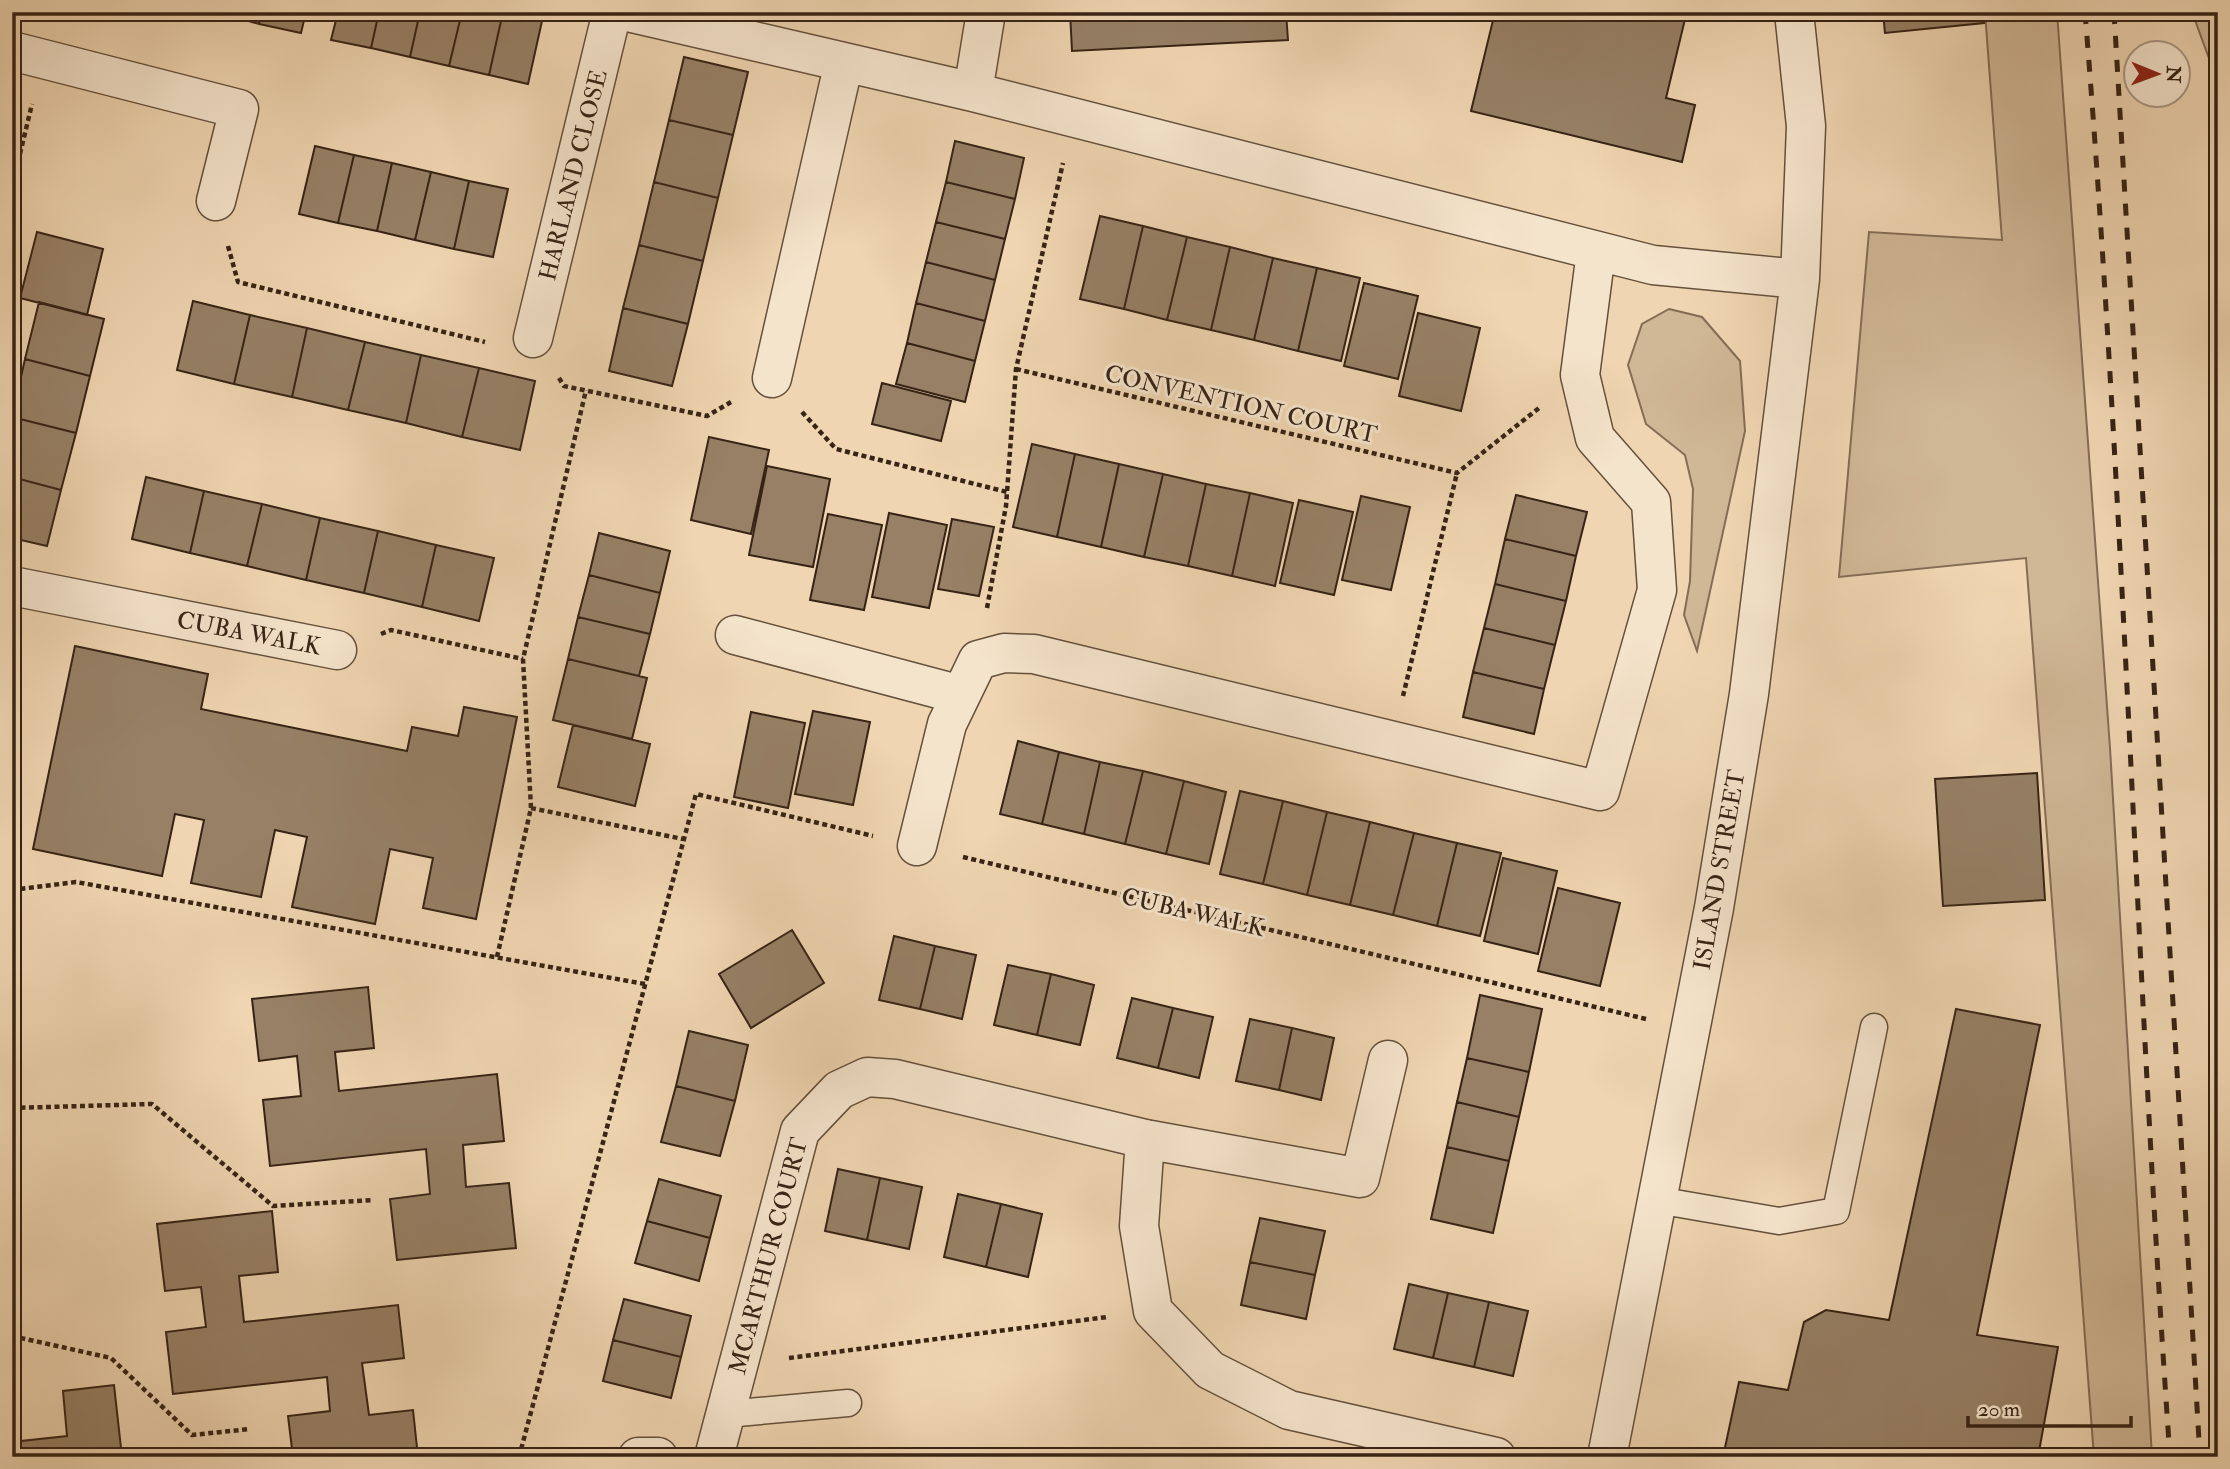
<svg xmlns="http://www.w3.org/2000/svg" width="2230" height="1469" font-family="'IM FELL Double Pica',serif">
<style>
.green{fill:#d0b796;stroke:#846d56;stroke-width:2}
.building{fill:#978066;stroke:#372315;stroke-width:2}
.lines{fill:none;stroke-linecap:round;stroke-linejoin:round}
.lane-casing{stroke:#65503c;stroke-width:29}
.street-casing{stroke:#65503c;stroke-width:41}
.path{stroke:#372315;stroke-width:4.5;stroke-dasharray:5 3.5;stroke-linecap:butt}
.lane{stroke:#f5e4cc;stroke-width:26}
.street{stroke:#f5e4cc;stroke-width:38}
.rail{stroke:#372315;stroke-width:5;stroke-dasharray:12 12;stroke-linecap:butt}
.labels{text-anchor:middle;stroke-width:6;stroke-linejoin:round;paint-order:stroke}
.street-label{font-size:24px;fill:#372315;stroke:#f5e4cc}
</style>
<rect width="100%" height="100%" fill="#efd5b1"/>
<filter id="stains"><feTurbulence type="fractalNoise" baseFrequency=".00286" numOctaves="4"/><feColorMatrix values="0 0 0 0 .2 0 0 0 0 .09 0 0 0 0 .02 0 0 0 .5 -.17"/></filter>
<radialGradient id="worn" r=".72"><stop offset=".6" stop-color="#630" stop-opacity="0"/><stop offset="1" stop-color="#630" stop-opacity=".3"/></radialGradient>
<path class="green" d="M 1985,12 L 2057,12 L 2110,748 L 2152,1457 L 2094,1457 L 2026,558 L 1839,577 L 1869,232 L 2002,240 Z
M 2192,12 L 2218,12 L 2218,83 Z
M 1669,309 L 1702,317 L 1740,361 L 1745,431 L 1697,651 L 1684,615 L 1690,581 L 1693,489 L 1685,455 L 1646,424 L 1628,365 L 1642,324 Z"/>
<path class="building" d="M 218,12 L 261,12 L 259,24 Z
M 261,12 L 306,12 L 301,33 L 259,24 Z
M 338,12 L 379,12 L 371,48 L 331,40 Z
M 379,12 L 420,12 L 410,57 L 371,48 Z
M 420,12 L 462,12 L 449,66 L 410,57 Z
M 462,12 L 503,12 L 489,75 L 449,66 Z
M 503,12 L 544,12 L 528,84 L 489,75 Z
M 1070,12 L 1286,12 L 1288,40 L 1072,51 Z
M 1495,12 L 1674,12 L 1686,15 L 1666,98 L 1695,105 L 1682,162 L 1471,111 Z
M 1883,12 L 1983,12 L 1984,23 L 1885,33 Z
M 684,57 L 748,72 L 733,135 L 669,120 Z
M 669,120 L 733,135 L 718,198 L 654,182 Z
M 955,141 L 1024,158 L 1015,199 L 946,182 Z
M 315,146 L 354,155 L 338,223 L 299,214 Z
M 354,155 L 392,163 L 377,231 L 338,223 Z
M 392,163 L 431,172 L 415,240 L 377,231 Z
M 431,172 L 469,181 L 454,249 L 415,240 Z
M 469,181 L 508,189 L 493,257 L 454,249 Z
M 654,182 L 718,198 L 703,261 L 639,245 Z
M 946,182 L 1015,199 L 1005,239 L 936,222 Z
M 1100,216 L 1143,226 L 1124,309 L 1080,299 Z
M 936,222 L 1005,239 L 995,280 L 926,262 Z
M 1143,226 L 1187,237 L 1167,320 L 1124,309 Z
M 37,232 L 103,249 L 87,315 L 20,298 Z
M 1187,237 L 1230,247 L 1211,330 L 1167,320 Z
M 639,245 L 703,261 L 688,324 L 623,308 Z
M 1230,247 L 1273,258 L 1254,340 L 1211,330 Z
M 1273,258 L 1317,268 L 1298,351 L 1254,340 Z
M 926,262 L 995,280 L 985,321 L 916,303 Z
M 1317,268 L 1360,278 L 1341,361 L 1298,351 Z
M 1364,283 L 1418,296 L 1398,379 L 1344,366 Z
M 193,301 L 250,315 L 234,384 L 177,370 Z
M 39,302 L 104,319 L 90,376 L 25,359 Z
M 916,303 L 985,321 L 975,361 L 907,343 Z
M 623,308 L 688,324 L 672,386 L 609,371 Z
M 1418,313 L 1480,328 L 1461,411 L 1399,396 Z
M 250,315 L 307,328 L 292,397 L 234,384 Z
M 307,328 L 365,342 L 348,410 L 292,397 Z
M 365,342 L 421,355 L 406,423 L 348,410 Z
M 907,343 L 975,361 L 965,402 L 896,384 Z
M 421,355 L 479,368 L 462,437 L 406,423 Z
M 25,359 L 90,376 L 76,433 L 12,417 Z
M 479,368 L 535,381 L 520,450 L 462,437 Z
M 882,383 L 951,401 L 941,441 L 872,424 Z
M 12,417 L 76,433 L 61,490 L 12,477 Z
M 709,437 L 769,450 L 751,534 L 691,520 Z
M 1032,444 L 1075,454 L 1057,537 L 1013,527 Z
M 1075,454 L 1119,464 L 1101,547 L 1057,537 Z
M 1119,464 L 1163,474 L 1144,557 L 1101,547 Z
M 767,466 L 830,479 L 813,567 L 749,555 Z
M 1163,474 L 1206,484 L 1188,566 L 1144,557 Z
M 12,477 L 61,490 L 47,546 L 12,538 Z
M 146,477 L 204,491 L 190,553 L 132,539 Z
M 1206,484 L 1250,493 L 1232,576 L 1188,566 Z
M 204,491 L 262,504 L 247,566 L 190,553 Z
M 1250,493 L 1293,503 L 1275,586 L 1232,576 Z
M 1516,495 L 1587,512 L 1576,556 L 1505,539 Z
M 1361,496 L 1410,507 L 1391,590 L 1342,580 Z
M 1299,500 L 1353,512 L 1334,595 L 1280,583 Z
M 262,504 L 320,518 L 306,580 L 247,566 Z
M 889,513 L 947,525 L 929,608 L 872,597 Z
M 828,514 L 882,525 L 864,610 L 810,600 Z
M 320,518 L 378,531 L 364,593 L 306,580 Z
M 952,519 L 994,527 L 979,596 L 938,589 Z
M 378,531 L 436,545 L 422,607 L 364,593 Z
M 599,533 L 670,551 L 660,593 L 589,575 Z
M 1505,539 L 1576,556 L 1566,601 L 1495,584 Z
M 436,545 L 494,558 L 479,621 L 422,607 Z
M 589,575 L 660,593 L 650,634 L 578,617 Z
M 1495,584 L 1566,601 L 1555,645 L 1484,628 Z
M 578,617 L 650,634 L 639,676 L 568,659 Z
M 1484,628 L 1555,645 L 1544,689 L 1473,672 Z
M 75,646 L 208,674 L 201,709 L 407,751 L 412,727 L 458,736 L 464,707 L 517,717 L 476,919 L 423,908 L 433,858 L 390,849 L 375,924 L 292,907 L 307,837 L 275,830 L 261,897 L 191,883 L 204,820 L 175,814 L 162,876 L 33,849 Z
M 568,659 L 647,678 L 632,739 L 553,720 Z
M 1473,672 L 1544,689 L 1534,734 L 1463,717 Z
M 813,711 L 870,722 L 853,805 L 795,794 Z
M 751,712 L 805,723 L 788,808 L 734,797 Z
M 573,725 L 650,744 L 635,806 L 558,787 Z
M 1018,741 L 1059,752 L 1042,824 L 1000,814 Z
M 1059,752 L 1100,762 L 1084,834 L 1042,824 Z
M 1100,762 L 1143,771 L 1125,844 L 1084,834 Z
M 1143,771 L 1184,781 L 1166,854 L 1125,844 Z
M 2037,773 L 2045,900 L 1943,906 L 1935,779 Z
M 1184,781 L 1226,792 L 1209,864 L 1166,854 Z
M 1240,791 L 1283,801 L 1263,884 L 1220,874 Z
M 1283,801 L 1327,812 L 1307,895 L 1263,884 Z
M 1327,812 L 1370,822 L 1350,905 L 1307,895 Z
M 1370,822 L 1414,833 L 1393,915 L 1350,905 Z
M 1414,833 L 1457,843 L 1437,926 L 1393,915 Z
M 1457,843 L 1501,853 L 1480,936 L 1437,926 Z
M 1503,858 L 1557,871 L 1538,954 L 1484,941 Z
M 1558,888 L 1620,903 L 1600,986 L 1538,971 Z
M 792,930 L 824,983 L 751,1028 L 719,974 Z
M 894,936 L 935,946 L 920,1009 L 879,1000 Z
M 935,946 L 976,955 L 962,1019 L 920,1009 Z
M 1008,965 L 1051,974 L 1037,1035 L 994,1025 Z
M 1051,974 L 1094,985 L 1080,1045 L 1037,1035 Z
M 368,987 L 374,1048 L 335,1052 L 339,1091 L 497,1074 L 504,1141 L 463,1145 L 466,1187 L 509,1183 L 516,1248 L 397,1260 L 390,1199 L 430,1194 L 426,1149 L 270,1166 L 263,1100 L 301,1096 L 297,1056 L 259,1061 L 252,999 Z
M 1480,995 L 1542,1009 L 1529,1072 L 1467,1058 Z
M 1132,998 L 1173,1008 L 1158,1068 L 1117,1058 Z
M 1173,1008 L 1213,1017 L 1199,1078 L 1158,1068 Z
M 1956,1009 L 2040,1025 L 1977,1335 L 2058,1347 L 2038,1457 L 1723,1457 L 1739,1382 L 1788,1390 L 1804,1322 L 1826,1310 L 1889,1320 Z
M 1250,1019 L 1292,1028 L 1279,1090 L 1236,1081 Z
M 1292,1028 L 1334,1038 L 1321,1100 L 1279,1090 Z
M 689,1031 L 748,1045 L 735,1101 L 676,1086 Z
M 1467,1058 L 1529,1072 L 1519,1117 L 1457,1102 Z
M 676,1086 L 735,1101 L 720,1156 L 661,1142 Z
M 1457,1102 L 1519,1117 L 1509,1161 L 1447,1147 Z
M 1447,1147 L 1509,1161 L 1493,1233 L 1431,1219 Z
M 838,1169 L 880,1178 L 867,1240 L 825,1231 Z
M 880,1178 L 922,1187 L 909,1249 L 867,1240 Z
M 659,1179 L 721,1196 L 710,1238 L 647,1221 Z
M 958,1194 L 1001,1204 L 986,1267 L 944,1257 Z
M 1001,1204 L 1042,1214 L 1028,1277 L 986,1267 Z
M 272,1211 L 278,1272 L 239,1276 L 244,1322 L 398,1305 L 404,1358 L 362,1363 L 369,1415 L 413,1410 L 418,1457 L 293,1457 L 288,1416 L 330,1411 L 327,1377 L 173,1394 L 166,1332 L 206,1327 L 201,1287 L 165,1291 L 157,1224 Z
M 1260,1218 L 1325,1231 L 1315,1275 L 1250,1262 Z
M 647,1221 L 710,1238 L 699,1281 L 635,1263 Z
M 1250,1262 L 1315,1275 L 1306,1319 L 1241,1305 Z
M 1409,1284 L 1448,1293 L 1433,1358 L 1394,1349 Z
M 1448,1293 L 1489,1302 L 1474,1367 L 1433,1358 Z
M 624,1299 L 691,1316 L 681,1357 L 613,1340 Z
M 1489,1302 L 1528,1311 L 1513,1376 L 1474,1367 Z
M 613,1340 L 681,1357 L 671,1398 L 603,1381 Z
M 114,1385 L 122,1457 L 12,1457 L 12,1442 L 67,1436 L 63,1391 Z"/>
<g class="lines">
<defs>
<path id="lane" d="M 1657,1200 L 1779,1221 L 1836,1211 L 1874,1027
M 726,1414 L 848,1403"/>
<path id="street" d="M 628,12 L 973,92 L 1653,265 L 1800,279
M 12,51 L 239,109 L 216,201
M 973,92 L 986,12
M 533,338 L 612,12
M 772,378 L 844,62
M 12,586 L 337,650
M 735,635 L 961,695
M 917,846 L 947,724 L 978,660 L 1004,653 L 1034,654 L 1600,791 L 1657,590 L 1651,502 L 1595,438 L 1580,375 L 1596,252
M 1145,1139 L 1139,1226 L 1153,1311 L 1210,1370 L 1289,1410 L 1496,1457
M 638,1457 L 658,1457
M 714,1457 L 800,1131 L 839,1090 L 867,1077 L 895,1079 L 1145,1139 L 1360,1178 L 1388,1060
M 1607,1457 L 1714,908 L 1749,694 L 1800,279 L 1806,126 L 1794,12"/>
</defs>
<use href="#lane" class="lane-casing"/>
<use href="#street" class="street-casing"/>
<path class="path" d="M 12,187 L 32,104
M 228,246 L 238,282 L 485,342
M 1016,369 L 1457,473 L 1539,408
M 559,378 L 564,386 L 707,416 L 731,402
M 802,412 L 836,449 L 1007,492
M 987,608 L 1006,506 L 1016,369 L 1063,163
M 381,634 L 391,630 L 523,659
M 1403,696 L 1457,473
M 531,808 L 683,839
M 963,857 L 1646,1019
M 12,890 L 76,882 L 645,984
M 497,957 L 531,808 L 523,659 L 586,390
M 12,1108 L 152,1104 L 273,1206 L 373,1200
M 12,1336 L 111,1358 L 192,1435 L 250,1429
M 789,1358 L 1107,1317
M 519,1457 L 696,794 L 873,836"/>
<use href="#lane" class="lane"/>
<use href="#street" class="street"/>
<path class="rail" d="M 2085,12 C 2124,493 2136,976 2170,1457
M 2114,12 L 2200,1457"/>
</g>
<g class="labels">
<g class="street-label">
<text transform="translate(573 175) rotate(-76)" y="8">HARLAND CLOSE</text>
<text transform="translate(1241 404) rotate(13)" y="8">CONVENTION COURT</text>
<text transform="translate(249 633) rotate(11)" y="8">CUBA WALK</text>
<text transform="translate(1719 870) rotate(-80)" y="8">ISLAND STREET</text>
<text transform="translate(1193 912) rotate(13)" y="8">CUBA WALK</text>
<text transform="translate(768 1256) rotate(-75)" y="8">MCARTHUR COURT</text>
</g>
</g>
<rect width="2230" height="1469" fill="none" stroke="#efd5b1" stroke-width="42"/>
<rect x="14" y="14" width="2202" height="1441" fill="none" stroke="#372315" stroke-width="3.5"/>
<rect x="21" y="21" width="2188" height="1427" fill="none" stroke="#372315" stroke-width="2"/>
<g transform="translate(2157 74) rotate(91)"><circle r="33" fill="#f5e4cc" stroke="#a99783" stroke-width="2"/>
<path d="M0-5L12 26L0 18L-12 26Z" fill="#8f2418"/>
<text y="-10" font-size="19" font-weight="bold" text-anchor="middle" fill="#372315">N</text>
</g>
<path d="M1968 1416v10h163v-10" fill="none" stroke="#372315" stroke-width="3.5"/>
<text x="1978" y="1416" font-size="21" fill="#372315" stroke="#f5e4cc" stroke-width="5" paint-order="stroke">20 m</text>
<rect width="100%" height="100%" filter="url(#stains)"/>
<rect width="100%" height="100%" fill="url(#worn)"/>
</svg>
